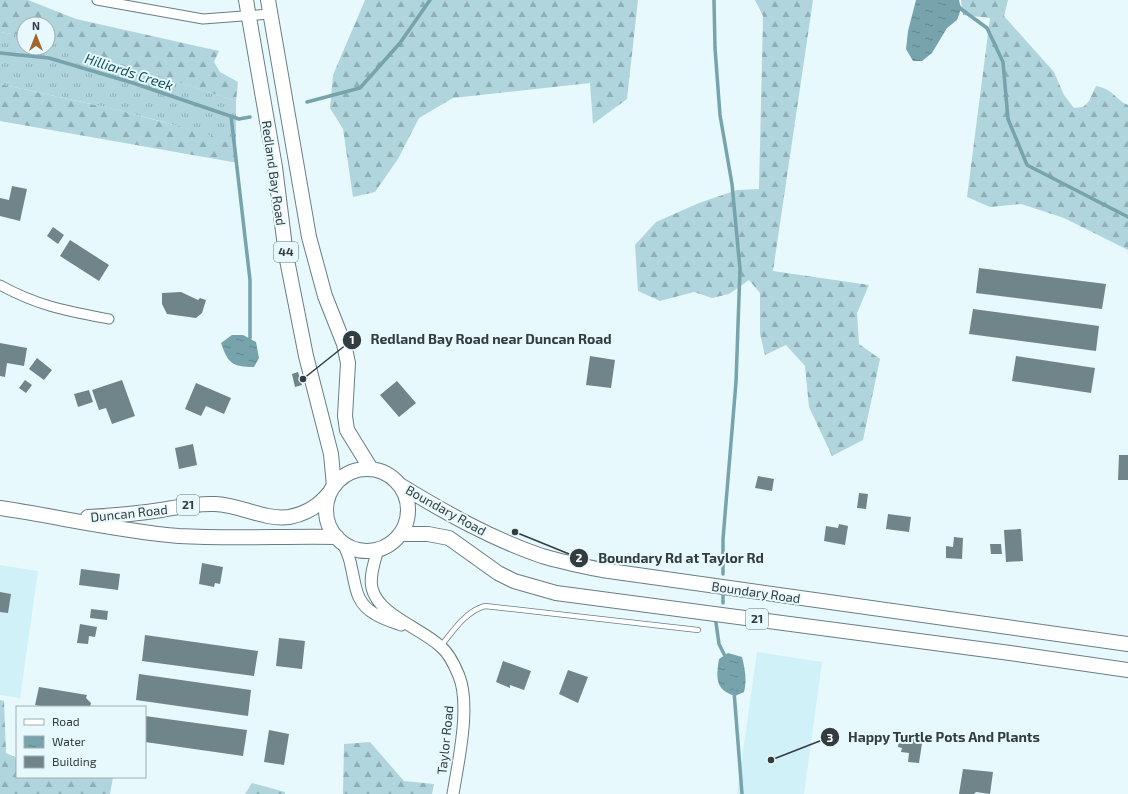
<svg xmlns="http://www.w3.org/2000/svg" width="1128" height="794" font-family="'Exo 2',sans-serif">
<style>
.built{fill:#d0f1f7}
.grass{fill:url(#grass-tufts)}
.forest{fill:url(#forest-firs)}
.water{fill:url(#water-ripples)}
.lines{fill:none;stroke-linecap:round;stroke-linejoin:round}
.stream{stroke:#76a3ac;stroke-width:3.5}
.building{fill:#6f8589}
.service-casing{stroke:#697e82;stroke-width:6}
.minor-casing{stroke:#697e82;stroke-width:11}
.tertiary-casing{stroke:#697e82;stroke-width:13}
.primary-casing{stroke:#697e82;stroke-width:16}
.trunk-casing{stroke:#697e82;stroke-width:16}
.service{stroke:#fff;stroke-width:4.5}
.minor{stroke:#fff;stroke-width:9}
.tertiary{stroke:#fff;stroke-width:11}
.primary{stroke:#fff;stroke-width:14}
.trunk{stroke:#fff;stroke-width:14}
.labels{text-anchor:middle;stroke-width:4;stroke-linejoin:round;paint-order:stroke}
.shield{fill:#e7f9fd;stroke:#697577;stroke-width:1}
.shield-label{font-size:12px;font-weight:bold;fill:#333c3e}
.street-label{font-size:13px;fill:#333c3e;stroke:#e7f9fd}
.water-label{font-size:14px;font-style:italic;fill:#10535d;stroke:#e7f9fd}
.leader{fill:none;stroke:#333c3e;stroke-width:1.5}
.callout-dot{fill:#333c3e;stroke:#e7f9fd;stroke-width:1.5}
.mark-label{font-size:12px;text-anchor:middle;font-weight:bold;fill:#fff}
.callout-label{font-size:14px;text-anchor:middle;font-weight:bold;fill:#333c3e;stroke:#e7f9fd;stroke-width:4;stroke-linejoin:round;paint-order:stroke}
</style>
<defs>
<pattern id="grass-tufts" width="24" height="20" patternUnits="userSpaceOnUse"><rect width="24" height="20" fill="#b0d5dd"/><path d="M3 7l-1-3M5 7V3M7 7l1-3M15 17l-1-3M17 17v-4M19 17l1-3" fill="none" stroke="#90aeb5"/></pattern>
<pattern id="forest-firs" width="22" height="20" patternUnits="userSpaceOnUse"><rect width="22" height="20" fill="#b0d5dd"/><path d="M5 1l3.5 6h-7zM16 11l3.5 6h-7z" fill="#90aeb5"/></pattern>
<pattern id="water-ripples" width="26" height="14" patternUnits="userSpaceOnUse"><rect width="26" height="14" fill="#76a3ac"/><path d="M2 4q2-2 4 0t4 0M15 11q2-2 4 0t4 0" fill="none" stroke="#61868d"/></pattern>
</defs>
<rect width="100%" height="100%" fill="#e7f9fd"/>
<path class="built" d="M 0,565 L 38,571 L 20,698 L 0,695 Z
M 757,652 L 822,662 L 804,794 L 737,794 Z"/>
<path class="grass" d="M 0,32 L 24,36 L 24,48 L 48,48 L 48,39 L 50,39 L 236,101 L 236,146 C 160,116 79,102 0,84 Z"/>
<path class="forest" d="M 0,0 L 28,0 L 76,19 L 219,51 L 214,62 L 220,72 L 238,82 L 236,101 L 48,39 L 48,24 L 24,24 L 24,36 L 0,32 Z
M 365,0 L 638,0 L 627,99 L 593,124 L 590,83 L 453,98 L 419,118 L 398,159 L 375,192 L 353,197 L 343,129 L 330,108 L 333,75 Z
M 755,0 L 813,0 L 773,271 L 869,285 L 857,313 L 859,344 L 880,359 L 863,440 L 832,456 L 809,407 L 805,366 L 786,345 L 765,355 L 760,334 L 760,293 L 749,280 L 729,294 L 712,298 L 694,292 L 660,301 L 638,291 L 635,245 L 656,222 L 699,203 L 737,190 L 759,189 L 763,16 Z
M 961,0 L 1008,0 L 1004,16 L 1054,72 L 1064,95 L 1074,108 L 1083,107 L 1089,101 L 1096,86 C 1115,90 1114,99 1128,105 L 1128,250 L 1064,218 L 1021,204 L 990,207 L 967,197 L 990,18 L 963,15 Z
M 0,84 L 118,110 L 207,134 L 236,146 L 238,163 L 0,121 Z
M 0,700 L 4,701 L 6,753 L 17,758 L 17,777 L 113,777 L 110,794 L 0,794 Z
M 370,742 L 404,781 L 434,784 L 432,794 L 343,794 L 344,744 Z
M 252,783 L 285,792 L 285,794 L 245,794 Z"/>
<path class="water" d="M 916,0 L 959,0 L 961,9 L 957,20 L 947,28 L 932,53 L 922,61 L 913,61 L 906,49 L 908,31 Z
M 232,335 L 243,335 L 256,342 L 259,358 L 254,367 C 232,367 228,363 221,343 Z
M 728,653 L 742,657 C 745,669 747,680 744,692 L 735,696 C 715,690 716,678 719,659 Z"/>
<g class="lines">
<path class="stream" d="M 714,0 L 715,48 L 720,115 L 732,184 L 740,269 L 736,382 L 723,539 L 723,574
M 953,0 L 961,9 L 987,28 L 1003,62 L 1008,119 L 1027,165 L 1128,217
M 0,53 L 49,58 L 133,83 L 239,119 L 250,117
M 307,102 L 360,88 L 400,43 L 430,0
M 231,116 L 250,280 L 250,338
M 723,594 L 723,603
M 716,623 L 719,644 L 726,658
M 734,691 L 742,794"/>
</g>
<path class="building" d="M 12,186 L 27,189 L 20,221 L 0,216 L 0,198 L 9,200 Z
M 53,227 L 64,235 L 58,244 L 47,236 Z
M 70,240 L 109,265 L 99,281 L 60,256 Z
M 979,268 L 1106,284 L 1102,309 L 976,293 Z
M 181,292 L 198,300 L 200,298 L 206,300 L 202,313 L 196,318 L 167,314 L 162,304 L 162,293 Z
M 973,309 L 1099,326 L 1096,351 L 969,334 Z
M 0,343 L 27,348 L 24,366 L 7,363 L 5,377 L 0,376 Z
M 590,356 L 615,360 L 611,388 L 586,385 Z
M 1016,356 L 1095,368 L 1091,393 L 1012,381 Z
M 37,358 L 52,370 L 44,380 L 29,369 Z
M 298,372 L 302,385 L 295,387 L 292,374 Z
M 25,380 L 32,385 L 26,393 L 19,388 Z
M 122,380 L 135,416 L 112,424 L 106,408 L 99,410 L 92,390 Z
M 397,381 L 416,403 L 399,417 L 380,395 Z
M 196,383 L 231,398 L 224,414 L 206,406 L 201,416 L 185,409 Z
M 89,390 L 93,402 L 78,407 L 74,394 Z
M 193,444 L 197,465 L 179,469 L 175,448 Z
M 1119,455 L 1128,455 L 1128,480 L 1118,480 Z
M 758,476 L 774,479 L 772,491 L 755,488 Z
M 859,493 L 868,494 L 866,509 L 857,508 Z
M 888,514 L 911,517 L 909,532 L 886,529 Z
M 839,524 L 848,526 L 845,545 L 824,541 L 826,526 L 838,528 Z
M 1021,529 L 1023,561 L 1006,562 L 1004,530 Z
M 954,537 L 963,538 L 962,559 L 946,558 L 946,546 L 953,547 Z
M 990,544 L 1001,544 L 1002,554 L 991,554 Z
M 202,563 L 223,567 L 220,584 L 215,583 L 214,587 L 199,584 Z
M 81,569 L 120,574 L 118,590 L 79,585 Z
M 0,592 L 11,594 L 8,613 L 0,612 Z
M 91,609 L 108,611 L 107,620 L 90,618 Z
M 80,624 L 97,627 L 95,637 L 89,636 L 88,644 L 77,643 Z
M 145,635 L 258,651 L 254,676 L 142,661 Z
M 279,638 L 305,641 L 302,669 L 276,666 Z
M 503,661 L 531,671 L 524,690 L 510,685 L 510,688 L 496,682 Z
M 568,670 L 588,677 L 578,703 L 559,694 Z
M 139,674 L 251,690 L 248,716 L 136,700 Z
M 39,687 L 87,695 L 86,698 L 91,703 L 90,707 L 45,707 L 35,705 Z
M 145,716 L 247,730 L 243,756 L 145,742 Z
M 269,730 L 289,734 L 284,765 L 264,762 Z
M 915,736 L 923,737 L 919,763 L 908,762 L 909,753 L 901,752 L 902,748 L 898,747 L 899,739 L 912,740 Z
M 963,769 L 993,772 L 990,794 L 976,792 L 974,794 L 959,794 Z"/>
<g class="lines">
<defs>
<path id="service" d="M 441,646 C 453,631 466,611 485,606 L 698,630"/>
<path id="minor" d="M 97,0 L 203,19 L 270,14
M 0,285 C 38,306 67,311 109,319"/>
<path id="tertiary" d="M 343,543 C 346,550 350,558 351,566 C 356,586 355,603 375,614 C 383,619 393,622 401,625
M 378,549 C 375,561 369,576 372,588 C 378,615 421,628 440,646 C 449,653 455,666 459,676 C 471,706 458,763 453,794"/>
<path id="primary" d="M 246,0 L 275,167 L 286,255 L 306,356 L 331,454 L 334,486
M 268,0 L 309,237 L 325,296 L 344,344 L 348,363 L 345,416 L 347,430 L 371,469"/>
<path id="trunk" d="M326 510a41 41 0 1 1 82 0a41 41 0 1 1-82 0Z
M 400,485 C 446,513 492,539 542,556 C 562,562 582,566 602,570 L 1128,644
M 0,508 C 60,517 119,531 179,536 C 232,539 284,536 337,537
M 88,517 C 112,516 136,514 161,510 C 179,507 197,503 215,504 C 241,505 263,520 289,517 C 306,514 320,505 330,492
M 400,534 L 428,534 L 449,538 L 498,573 L 514,581 L 556,593 L 1010,653 L 1128,670"/>
</defs>
<use href="#service" class="service-casing"/>
<use href="#minor" class="minor-casing"/>
<use href="#tertiary" class="tertiary-casing"/>
<use href="#primary" class="primary-casing"/>
<use href="#trunk" class="trunk-casing"/>
<use href="#service" class="service"/>
<use href="#minor" class="minor"/>
<use href="#tertiary" class="tertiary"/>
<use href="#primary" class="primary"/>
<use href="#trunk" class="trunk"/>
</g>
<g class="labels">
<g class="shield">
<rect x="274" y="242" width="24" height="20" rx="3"/>
<rect x="177" y="495" width="22" height="20" rx="3"/>
<rect x="746" y="609" width="22" height="20" rx="3"/>
</g>
<g class="shield-label">
<text x="286" y="256">44</text>
<text x="188" y="509">21</text>
<text x="757" y="623">21</text>
</g>
<g class="street-label">
<text transform="translate(274 173) rotate(82)" y="5">Redland Bay Road</text>
<text transform="translate(446 510) rotate(29)" y="5">Boundary Road</text>
<text transform="translate(129 513) rotate(-6)" y="5">Duncan Road</text>
<text transform="translate(756 592) rotate(8)" y="5">Boundary Road</text>
<text transform="translate(445 740) rotate(-84)" y="5">Taylor Road</text>
</g>
<g class="water-label">
<text transform="translate(129 72) rotate(18)" y="5">Hilliards Creek</text>
</g>
</g>
<path class="leader" d="M303 379L352 340M515 532L579 558M771 760L830 737"/>
<g class="callout-dot">
<circle cx="303" cy="379" r="4"/>
<circle cx="515" cy="532" r="4"/>
<circle cx="771" cy="760" r="4"/>
<circle cx="352" cy="340" r="10"/>
<circle cx="579" cy="558" r="10"/>
<circle cx="830" cy="737" r="10"/>
</g>
<g class="mark-label">
<text x="352" y="344">1</text>
<text x="579" y="562">2</text>
<text x="830" y="742">3</text>
</g>
<g class="callout-label">
<text x="491" y="344">Redland Bay Road near Duncan Road</text>
<text x="681" y="563">Boundary Rd at Taylor Rd</text>
<text x="944" y="742">Happy Turtle Pots And Plants</text>
</g>
<rect x="16" y="706" width="130" height="72" fill="#e7f9fd" stroke="#9fadb1"/>
<rect x="24" y="719" width="20" height="6" fill="#ffffff" stroke="#9fadb1"/>
<text x="52" y="726" font-size="12" fill="#333c3e">Road</text>
<rect x="24" y="736" width="20" height="12" fill="url(#water-ripples)" stroke="#9fadb1"/>
<text x="52" y="746" font-size="12" fill="#333c3e">Water</text>
<rect x="24" y="756" width="20" height="12" fill="#6f8589" stroke="#9fadb1"/>
<text x="52" y="766" font-size="12" fill="#333c3e">Building</text>
<g transform="translate(36 36)"><circle r="19" fill="#e7f9fd" stroke="#9fadb1"/>
<path d="M0-3L7 15L0 10L-7 15Z" fill="#a3652b"/>
<text y="-6" font-size="11" font-weight="bold" text-anchor="middle" fill="#333c3e">N</text>
</g>
</svg>
